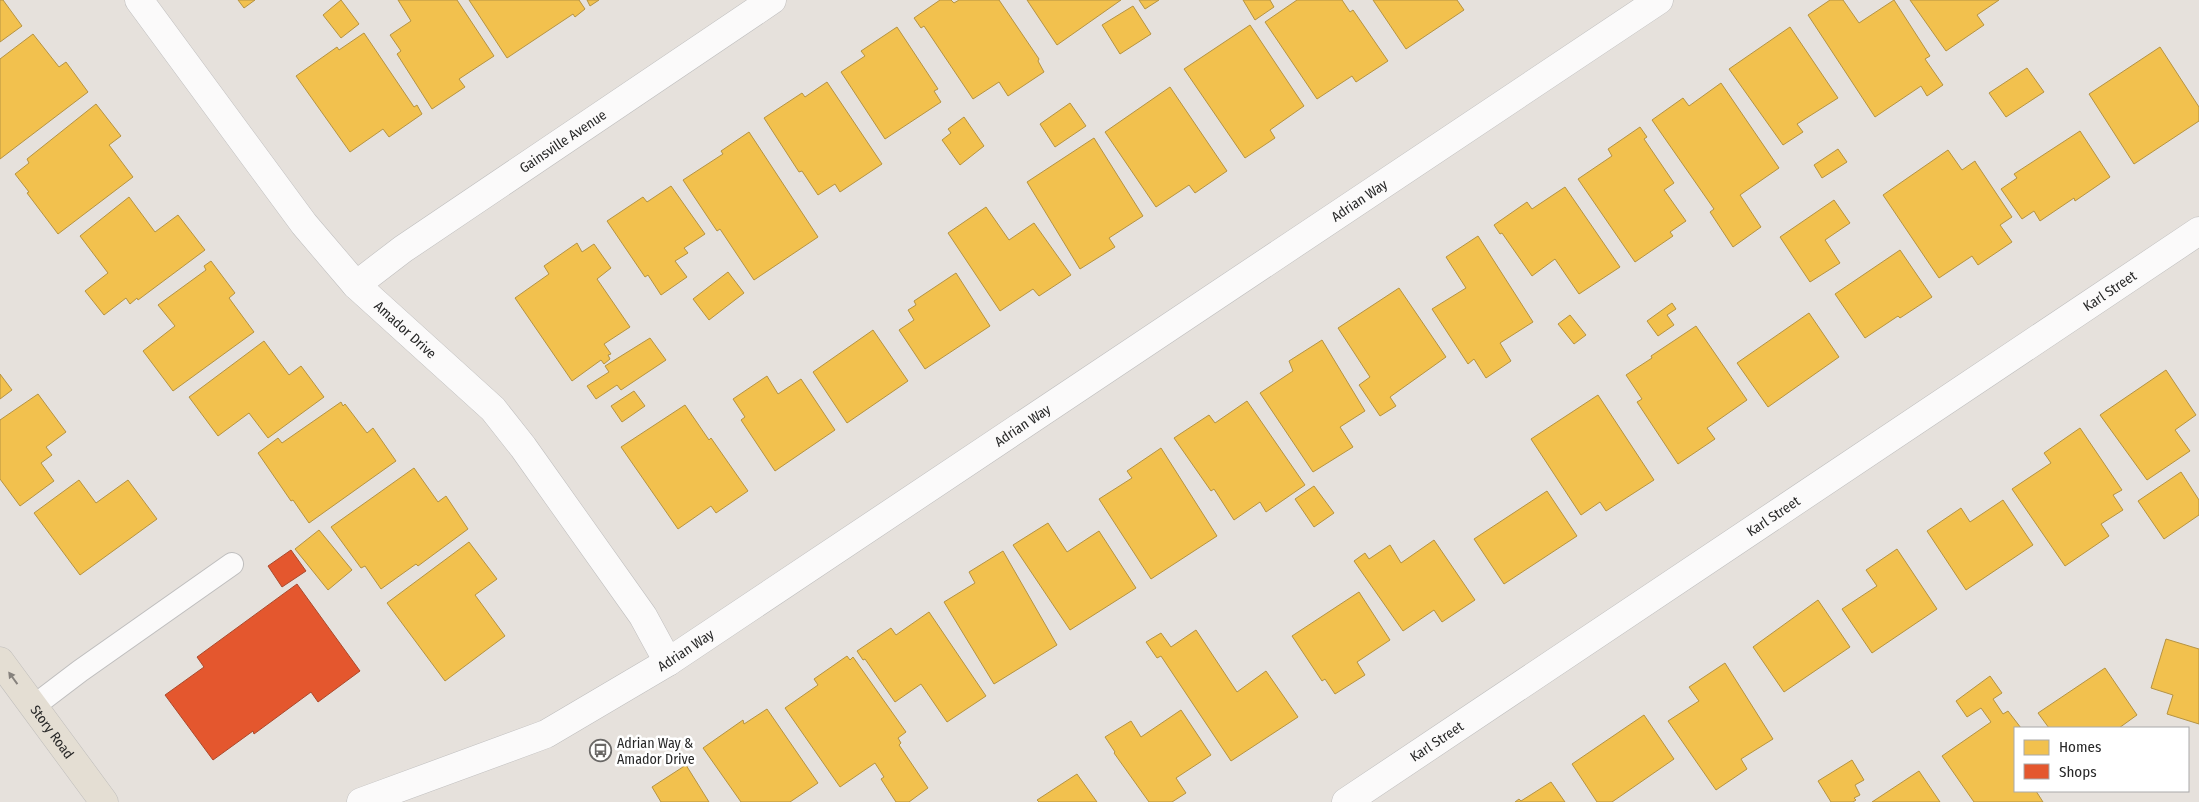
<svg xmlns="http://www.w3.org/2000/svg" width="2199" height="802" font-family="'Fira Sans Condensed',sans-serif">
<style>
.homes{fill:#f2c14e;stroke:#b59342}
.shops{fill:#e4572e;stroke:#ab492c}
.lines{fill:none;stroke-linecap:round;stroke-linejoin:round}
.service-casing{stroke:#bfbebe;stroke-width:24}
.minor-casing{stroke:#bfbebe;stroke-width:29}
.tertiary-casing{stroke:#bfbebe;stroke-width:29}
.primary-casing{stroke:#bfbdbb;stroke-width:29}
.service{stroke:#fbfafa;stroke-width:22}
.minor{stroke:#fbfafa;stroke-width:28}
.tertiary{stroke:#fbfafa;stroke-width:28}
.primary{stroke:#e4ded3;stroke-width:28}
.oneway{fill:#86827d}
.labels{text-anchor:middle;stroke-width:5;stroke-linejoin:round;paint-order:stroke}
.street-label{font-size:14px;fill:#272727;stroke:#fff}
.poi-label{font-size:14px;fill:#272727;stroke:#fff;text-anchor:start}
</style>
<rect width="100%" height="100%" fill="#e6e1dc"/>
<path class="homes" d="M 0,0 L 3,0 L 22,26 L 0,42 Z
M 238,0 L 255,0 L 244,8 Z
M 341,0 L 359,24 L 341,38 L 323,15 Z
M 398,0 L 457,0 L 494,56 L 459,79 L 465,87 L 432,109 L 397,54 L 401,51 L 390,35 L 411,21 Z
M 469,0 L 579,0 L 585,9 L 575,17 L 573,14 L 507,58 Z
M 587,0 L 599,0 L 590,6 Z
M 940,0 L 951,0 L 954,3 L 959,0 L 999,0 L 1039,59 L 1038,61 L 1044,72 L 1008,96 L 999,82 L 973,99 L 924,26 L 921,28 L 914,18 Z
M 1027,0 L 1121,0 L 1057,45 Z
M 1139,0 L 1159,0 L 1145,9 Z
M 1243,0 L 1270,0 L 1274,7 L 1255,20 Z
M 1297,0 L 1342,0 L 1350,12 L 1353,10 L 1388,61 L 1356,82 L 1352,76 L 1317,99 L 1265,22 Z
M 1373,0 L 1457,0 L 1464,10 L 1406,49 Z
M 1830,0 L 1843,0 L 1859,23 L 1894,0 L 1930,56 L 1925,59 L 1943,85 L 1927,96 L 1921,86 L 1875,117 L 1808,15 Z
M 1910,0 L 1999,0 L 1977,15 L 1984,25 L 1946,51 Z
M 1133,6 L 1151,34 L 1120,54 L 1102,25 Z
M 1250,25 L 1304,106 L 1270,130 L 1275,138 L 1245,158 L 1184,69 Z
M 897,27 L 938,89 L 934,91 L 941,102 L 885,139 L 841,72 L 865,56 L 861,51 Z
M 1790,27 L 1838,98 L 1797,124 L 1803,132 L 1783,145 L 1729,69 Z
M 364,33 L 414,107 L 417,105 L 422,114 L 389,137 L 383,129 L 350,152 L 296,76 L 337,47 L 339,50 Z
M 33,34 L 59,67 L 66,62 L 88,92 L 0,159 L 0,59 Z
M 2160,47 L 2199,107 L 2199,121 L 2134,164 L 2089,94 Z
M 2027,68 L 2044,92 L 2006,117 L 1989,93 Z
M 827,82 L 882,164 L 840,192 L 835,184 L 818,195 L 802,171 L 799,172 L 764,118 L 802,93 L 805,97 Z
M 1721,83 L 1779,168 L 1740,195 L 1761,227 L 1733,247 L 1710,212 L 1714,209 L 1652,120 L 1683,98 L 1689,106 Z
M 1170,87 L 1227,171 L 1195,193 L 1189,185 L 1156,207 L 1105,132 Z
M 1070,103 L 1086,126 L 1055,147 L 1040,124 Z
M 96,104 L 121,136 L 109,145 L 133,177 L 58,234 L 27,193 L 29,192 L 15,174 L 29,163 L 27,159 Z
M 964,117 L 984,146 L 960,165 L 942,140 L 951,133 L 948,129 Z
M 1640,127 L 1647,137 L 1644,139 L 1674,183 L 1664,190 L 1686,221 L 1670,232 L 1673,236 L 1635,262 L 1578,179 L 1612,156 L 1608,149 Z
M 2080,131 L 2110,177 L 2075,201 L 2074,198 L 2040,221 L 2034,211 L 2022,219 L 2001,189 L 2017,178 L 2014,174 Z
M 749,132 L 818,237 L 754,280 L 720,229 L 717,231 L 683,180 L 723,154 L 721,151 Z
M 1094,138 L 1143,216 L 1109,238 L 1115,247 L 1080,269 L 1027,182 Z
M 1838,149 L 1847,162 L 1822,178 L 1814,165 Z
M 1948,150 L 1962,170 L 1975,161 L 1976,163 L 2012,217 L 2000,225 L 2012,242 L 1978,265 L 1972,256 L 1939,278 L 1883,195 Z
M 671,186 L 705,234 L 684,248 L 688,253 L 675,261 L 687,277 L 661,295 L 648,275 L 645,277 L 607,221 L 643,197 L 647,202 Z
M 1565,187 L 1620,267 L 1579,294 L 1555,259 L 1532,276 L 1502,233 L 1500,234 L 1494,225 L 1527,202 L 1532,209 Z
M 129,197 L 155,232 L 178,215 L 205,250 L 138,300 L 137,298 L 130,304 L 126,298 L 104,315 L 85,291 L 108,273 L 80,236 Z
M 1834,200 L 1850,223 L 1825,240 L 1840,263 L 1810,282 L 1780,237 Z
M 986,207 L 1009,240 L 1034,223 L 1071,275 L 1039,296 L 1033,289 L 1000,311 L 948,233 Z
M 1478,236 L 1533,322 L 1500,343 L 1511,361 L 1486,378 L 1474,359 L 1468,364 L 1432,309 L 1466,288 L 1446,257 Z
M 577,243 L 582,252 L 594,244 L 611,268 L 597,279 L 630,327 L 604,344 L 611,354 L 608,355 L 610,359 L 604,364 L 601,360 L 572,381 L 515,298 L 549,274 L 544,266 Z
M 1900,250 L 1932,297 L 1900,318 L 1898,316 L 1865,338 L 1835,294 Z
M 211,261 L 235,293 L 229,298 L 254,332 L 173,391 L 143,351 L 175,326 L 158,305 L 206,270 L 204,266 Z
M 728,272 L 744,293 L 709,320 L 693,299 Z
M 956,273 L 990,326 L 925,369 L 899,330 L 914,320 L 908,310 L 916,305 L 914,301 Z
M 1399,288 L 1446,357 L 1390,397 L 1396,406 L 1380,416 L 1359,385 L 1370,377 L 1338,328 Z
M 1672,303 L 1676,309 L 1667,315 L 1674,325 L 1658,336 L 1647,321 Z
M 1809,313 L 1839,357 L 1768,407 L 1737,363 Z
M 1570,315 L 1586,335 L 1574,344 L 1558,324 Z
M 1696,326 L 1747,400 L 1707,428 L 1715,439 L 1678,464 L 1637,402 L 1642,399 L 1626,375 L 1652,358 L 1651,356 Z
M 873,330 L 908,381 L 847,423 L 813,372 Z
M 650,338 L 666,360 L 621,390 L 617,385 L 596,399 L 587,386 L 609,372 L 605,366 Z
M 1322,340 L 1365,411 L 1340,427 L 1353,447 L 1313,472 L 1260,393 L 1293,371 L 1289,361 Z
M 264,341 L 289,375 L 301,366 L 324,397 L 268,438 L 249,413 L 218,436 L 189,397 Z
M 2166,370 L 2196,415 L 2175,430 L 2190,451 L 2147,480 L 2100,415 Z
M 0,374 L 12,390 L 0,399 Z
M 767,376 L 778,394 L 801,379 L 835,430 L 775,471 L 741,420 L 745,417 L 733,399 Z
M 634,391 L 645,406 L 622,422 L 611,406 Z
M 38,394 L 66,432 L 46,447 L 52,455 L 41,463 L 54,481 L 20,506 L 0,479 L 0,420 Z
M 1598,395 L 1654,480 L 1606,511 L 1600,502 L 1581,515 L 1531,439 Z
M 1247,401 L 1305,485 L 1266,512 L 1260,502 L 1234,520 L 1214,489 L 1211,491 L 1174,438 L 1209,415 L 1215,423 Z
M 341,402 L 343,406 L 345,404 L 367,433 L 373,428 L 396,461 L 309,523 L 293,500 L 291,501 L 258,453 L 278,438 L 282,443 Z
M 685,405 L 709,440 L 711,438 L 748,491 L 716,513 L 711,506 L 678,529 L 621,447 Z
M 2080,428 L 2122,490 L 2113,495 L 2123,510 L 2101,524 L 2109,536 L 2065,566 L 2012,489 L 2051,463 L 2044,453 Z
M 1161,448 L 1217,536 L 1151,579 L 1099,499 L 1132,478 L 1127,471 Z
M 414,468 L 438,502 L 446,496 L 468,529 L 418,566 L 416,564 L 381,589 L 365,566 L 361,568 L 331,527 Z
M 2181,472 L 2199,500 L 2199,515 L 2164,539 L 2138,501 Z
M 79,480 L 96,503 L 128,480 L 157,519 L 80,575 L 34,513 Z
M 1314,486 L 1334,513 L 1314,527 L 1295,499 Z
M 1547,491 L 1577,536 L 1504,584 L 1474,539 Z
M 2003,500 L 2033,545 L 1966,590 L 1927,531 L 1961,508 L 1970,522 Z
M 1048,523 L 1067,552 L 1099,531 L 1136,588 L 1070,630 L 1013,545 Z
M 319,530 L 352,570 L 328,590 L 295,549 Z
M 1434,540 L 1475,600 L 1442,622 L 1434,610 L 1403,631 L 1354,561 L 1365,553 L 1369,559 L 1390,545 L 1401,563 Z
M 469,542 L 497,579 L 475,595 L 505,636 L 445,681 L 387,603 Z
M 1897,549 L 1937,609 L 1872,653 L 1842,609 L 1877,586 L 1866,570 Z
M 1003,551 L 1057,645 L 994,684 L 944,602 L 975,583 L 969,572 Z
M 1359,592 L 1390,640 L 1357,662 L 1365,675 L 1335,694 L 1325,679 L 1322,681 L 1292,636 Z
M 1818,600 L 1850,647 L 1784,692 L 1753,647 Z
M 929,612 L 986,696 L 947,722 L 921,684 L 895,702 L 865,659 L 863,660 L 857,651 L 891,628 L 896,635 Z
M 1196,630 L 1237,692 L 1266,671 L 1298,717 L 1231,761 L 1161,656 L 1157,658 L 1146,642 L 1161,633 L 1171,647 Z
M 2166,639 L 2199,649 L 2199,724 L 2167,714 L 2173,695 L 2151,688 Z
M 847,656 L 850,660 L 853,657 L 906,732 L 898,738 L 901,743 L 899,745 L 928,788 L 909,802 L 896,802 L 881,779 L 884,777 L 875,763 L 840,787 L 785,708 L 818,685 L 814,679 Z
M 1725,663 L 1773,739 L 1741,759 L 1747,769 L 1716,790 L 1668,721 L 1699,701 L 1689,687 Z
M 2105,668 L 2137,715 L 2119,728 L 2049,728 L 2038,713 Z
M 1990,676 L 2002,693 L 1993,699 L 2003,714 L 2008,711 L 2021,728 L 2015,728 L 2015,791 L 2036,791 L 2043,802 L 1974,802 L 1942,756 L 1991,722 L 1981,708 L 1967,717 L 1956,701 Z
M 767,709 L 818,783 L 790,802 L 741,802 L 703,748 L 743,720 L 744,724 Z
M 1181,710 L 1211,755 L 1176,778 L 1186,793 L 1172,802 L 1149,802 L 1114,753 L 1115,752 L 1105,737 L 1131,721 L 1141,737 Z
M 1644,715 L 1674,759 L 1612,802 L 1597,802 L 1572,764 Z
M 1852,760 L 1864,780 L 1855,785 L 1860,795 L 1854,798 L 1856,800 L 1853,802 L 1831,802 L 1818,781 Z
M 686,765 L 709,802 L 661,802 L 652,787 Z
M 1919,771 L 1940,802 L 1872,802 Z
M 1077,774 L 1097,802 L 1039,802 L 1037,800 Z
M 1551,782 L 1565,802 L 1515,802 L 1519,799 L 1521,801 Z"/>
<path class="shops" d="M 291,550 L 306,571 L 282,587 L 268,566 Z
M 297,584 L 360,671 L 318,702 L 311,692 L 254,734 L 253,731 L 213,760 L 165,695 L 204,667 L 197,657 Z"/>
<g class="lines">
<defs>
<path id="service" d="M 34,706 L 80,671 L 232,564"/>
<g id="minor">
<path id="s1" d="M 139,0 L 304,224 L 356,285 L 493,409 L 523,447 L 643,616 L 668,662"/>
<path id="s2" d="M 356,285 L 403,249 L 772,0"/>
</g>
<g id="tertiary">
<path id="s3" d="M 361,802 L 546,734 L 668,662 L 1659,0"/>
<path id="s4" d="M 1346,802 L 2199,231"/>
</g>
<g id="primary">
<path id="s5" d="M 0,661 L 104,802"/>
</g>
</defs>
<use href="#service" class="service-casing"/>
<use href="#minor" class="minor-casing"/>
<use href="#tertiary" class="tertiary-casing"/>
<use href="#primary" class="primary-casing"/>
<use href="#service" class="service"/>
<use href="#minor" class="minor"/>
<use href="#tertiary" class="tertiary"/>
<use href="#primary" class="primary"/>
</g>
<defs><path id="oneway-solid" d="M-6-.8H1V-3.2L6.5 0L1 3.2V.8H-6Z" transform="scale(1.25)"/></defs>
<use class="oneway" href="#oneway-solid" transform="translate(13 678) rotate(-126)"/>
<defs>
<symbol id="bus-ring" viewBox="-11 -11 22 22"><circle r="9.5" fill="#fff" stroke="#6a6866" stroke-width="1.5"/><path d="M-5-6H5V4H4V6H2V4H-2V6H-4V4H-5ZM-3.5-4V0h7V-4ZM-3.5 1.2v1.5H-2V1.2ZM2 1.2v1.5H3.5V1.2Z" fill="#6a6866"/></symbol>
</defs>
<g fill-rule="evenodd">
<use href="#bus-ring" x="588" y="738" width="25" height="25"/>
</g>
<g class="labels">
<g class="street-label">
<text dy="5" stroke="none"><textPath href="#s2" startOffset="252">Gainsville Avenue</textPath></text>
<text dy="5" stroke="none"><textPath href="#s3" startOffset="1170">Adrian Way</textPath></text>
<text dy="5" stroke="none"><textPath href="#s4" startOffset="919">Karl Street</textPath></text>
<text dy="5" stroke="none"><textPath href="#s1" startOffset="425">Amador Drive</textPath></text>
<text dy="5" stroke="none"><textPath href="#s3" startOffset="765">Adrian Way</textPath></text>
<text dy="5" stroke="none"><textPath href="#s4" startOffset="514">Karl Street</textPath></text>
<text dy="5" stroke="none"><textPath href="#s3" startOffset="360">Adrian Way</textPath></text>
<text dy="5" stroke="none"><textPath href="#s5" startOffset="88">Story Road</textPath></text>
<text dy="5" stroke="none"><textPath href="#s4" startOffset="109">Karl Street</textPath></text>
</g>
<g class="poi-label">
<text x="617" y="748">Adrian Way &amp;<tspan x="617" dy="16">Amador Drive</tspan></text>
</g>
</g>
<rect x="2014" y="727" width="175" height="65" fill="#ffffff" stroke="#a9a9a9"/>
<rect x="2024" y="740" width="25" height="15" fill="#f2c14e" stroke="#a9a9a9"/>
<text x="2059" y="752" font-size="15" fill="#272727">Homes</text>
<rect x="2024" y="764" width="25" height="15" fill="#e4572e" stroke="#a9a9a9"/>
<text x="2059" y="777" font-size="15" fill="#272727">Shops</text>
</svg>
